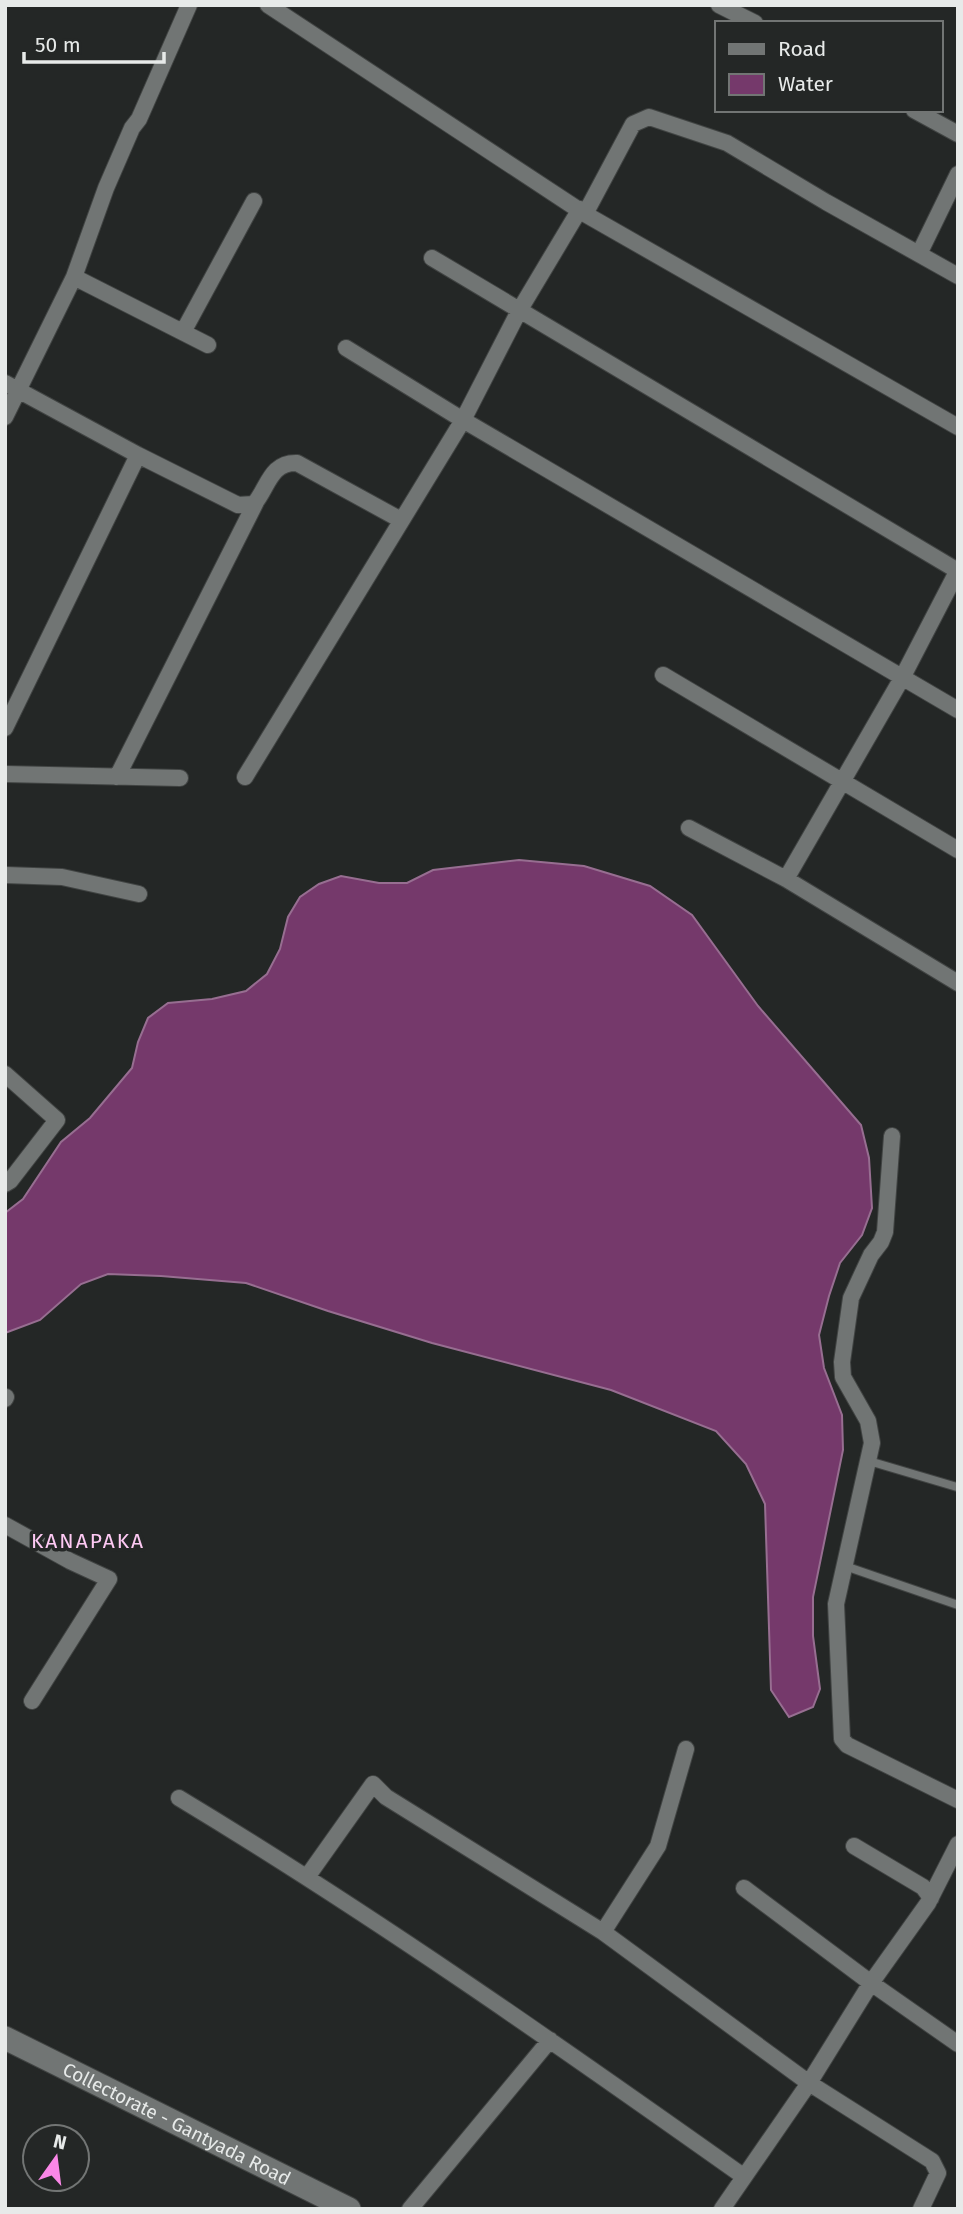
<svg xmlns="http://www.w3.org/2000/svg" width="963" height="2214" font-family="'Fira Sans',sans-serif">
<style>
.water{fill:#75396b;stroke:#976e91;stroke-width:2}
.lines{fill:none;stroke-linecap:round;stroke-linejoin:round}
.lane-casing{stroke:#414443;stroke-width:10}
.street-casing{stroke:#414443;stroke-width:18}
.secondary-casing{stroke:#414443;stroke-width:25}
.lane{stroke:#717574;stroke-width:8}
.street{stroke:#717574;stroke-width:16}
.secondary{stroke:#717574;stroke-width:23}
.labels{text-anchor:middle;stroke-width:7;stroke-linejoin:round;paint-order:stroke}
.street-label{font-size:19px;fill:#e7eae9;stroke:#242726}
.neighbourhood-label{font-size:21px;letter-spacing:2px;fill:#fdc9f3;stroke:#242726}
</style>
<rect width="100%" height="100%" fill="#242726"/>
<path class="water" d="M 519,860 L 584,866 L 650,886 L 692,915 L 758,1006 L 861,1125 L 869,1158 L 872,1208 L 862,1235 L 840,1263 L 829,1296 L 819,1335 L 824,1368 L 842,1415 L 843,1450 L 813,1597 L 813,1636 L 820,1689 L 813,1707 L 789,1717 L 771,1690 L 765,1504 L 746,1464 L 716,1431 L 611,1390 L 432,1343 L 328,1311 L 246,1283 L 161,1276 L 108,1274 L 81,1284 L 40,1320 L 5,1333 L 5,1213 L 23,1199 L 61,1142 L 90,1118 L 132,1068 L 138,1042 L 148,1018 L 168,1003 L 212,999 L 246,991 L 267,974 L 280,949 L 288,917 L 300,897 L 319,884 L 341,876 L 379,883 L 407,883 L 433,870 Z"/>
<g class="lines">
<defs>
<path id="lane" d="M 869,1461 L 957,1487
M 845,1566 L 958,1605"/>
<path id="street" d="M 268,5 L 585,214 L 958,427
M 719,5 L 755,23
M 914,110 L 958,134
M 585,214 L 633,124 L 649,117 L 727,143 L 826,202 L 958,276
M 919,254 L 958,174
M 432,258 L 958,571
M 74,277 L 208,345
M 183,332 L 254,201
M 346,348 L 463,420 L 958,710
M 5,383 L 138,455 L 238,505 L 254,504 C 268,488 270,462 297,463 L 401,520
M 5,417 L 74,277 L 106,188 L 132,128 L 139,119 L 189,5
M 663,675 L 958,850
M 5,728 L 138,455
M 5,774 L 180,778
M 117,777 L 256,502
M 245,777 L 463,420 L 519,311 L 580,209
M 689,828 L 786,879 L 958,983
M 5,875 L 62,877 L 139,894
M 786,879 L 902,678 L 958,570
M 5,1074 L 57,1120 L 10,1181 L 5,1184
M 892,1136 L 885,1232 L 881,1242 L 871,1255 L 851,1298 L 842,1362 L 843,1377 L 868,1421 L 872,1443 L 836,1604 L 842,1739 L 847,1745 L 958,1800
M 5,1399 L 6,1397
M 5,1525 L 70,1561 L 109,1579 L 32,1701
M 179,1798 C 373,1915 558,2045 743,2176
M 854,1846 L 923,1887 L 931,1898
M 307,1877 L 373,1784 L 386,1797 L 603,1932 L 809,2083 L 932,2161 L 938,2173 L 921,2209
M 744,1888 L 871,1983 L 958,2044
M 603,1932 L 658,1846 L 686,1749
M 410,2209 L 550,2040
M 722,2209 L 809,2083 L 871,1983 L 928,1903 L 958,1844"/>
<g id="secondary">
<path id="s1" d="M 5,2038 L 349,2209"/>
</g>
</defs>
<use href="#lane" class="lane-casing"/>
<use href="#street" class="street-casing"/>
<use href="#secondary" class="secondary-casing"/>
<use href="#lane" class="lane"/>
<use href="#street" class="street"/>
<use href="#secondary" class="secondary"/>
</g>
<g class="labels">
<g class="street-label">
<text dy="7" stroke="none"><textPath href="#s1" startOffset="192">Collectorate - Gantyada Road</textPath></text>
</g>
<g class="neighbourhood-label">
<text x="88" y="1548">KANAPAKA</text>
</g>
</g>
<rect width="963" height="2214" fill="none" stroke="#e7eae9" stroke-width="14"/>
<rect x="715" y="21" width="228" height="91" fill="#242726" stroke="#727574" stroke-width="2"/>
<rect x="729" y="44" width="35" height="10" fill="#717574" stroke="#727574" stroke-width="2"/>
<text x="778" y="56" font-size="21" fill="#e7eae9">Road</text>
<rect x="729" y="74" width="35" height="21" fill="#75396b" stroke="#727574" stroke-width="2"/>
<text x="778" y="91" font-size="21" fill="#e7eae9">Water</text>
<g transform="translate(56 2158) rotate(14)"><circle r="33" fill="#242726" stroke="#727574" stroke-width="2"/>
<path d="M0-5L12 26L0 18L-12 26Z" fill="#fa87e7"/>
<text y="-10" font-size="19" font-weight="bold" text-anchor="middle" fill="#e7eae9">N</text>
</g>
<path d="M24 52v10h140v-10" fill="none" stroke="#e7eae9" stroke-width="3.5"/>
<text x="35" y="52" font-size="21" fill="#e7eae9" stroke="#242726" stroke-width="5" paint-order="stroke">50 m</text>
</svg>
